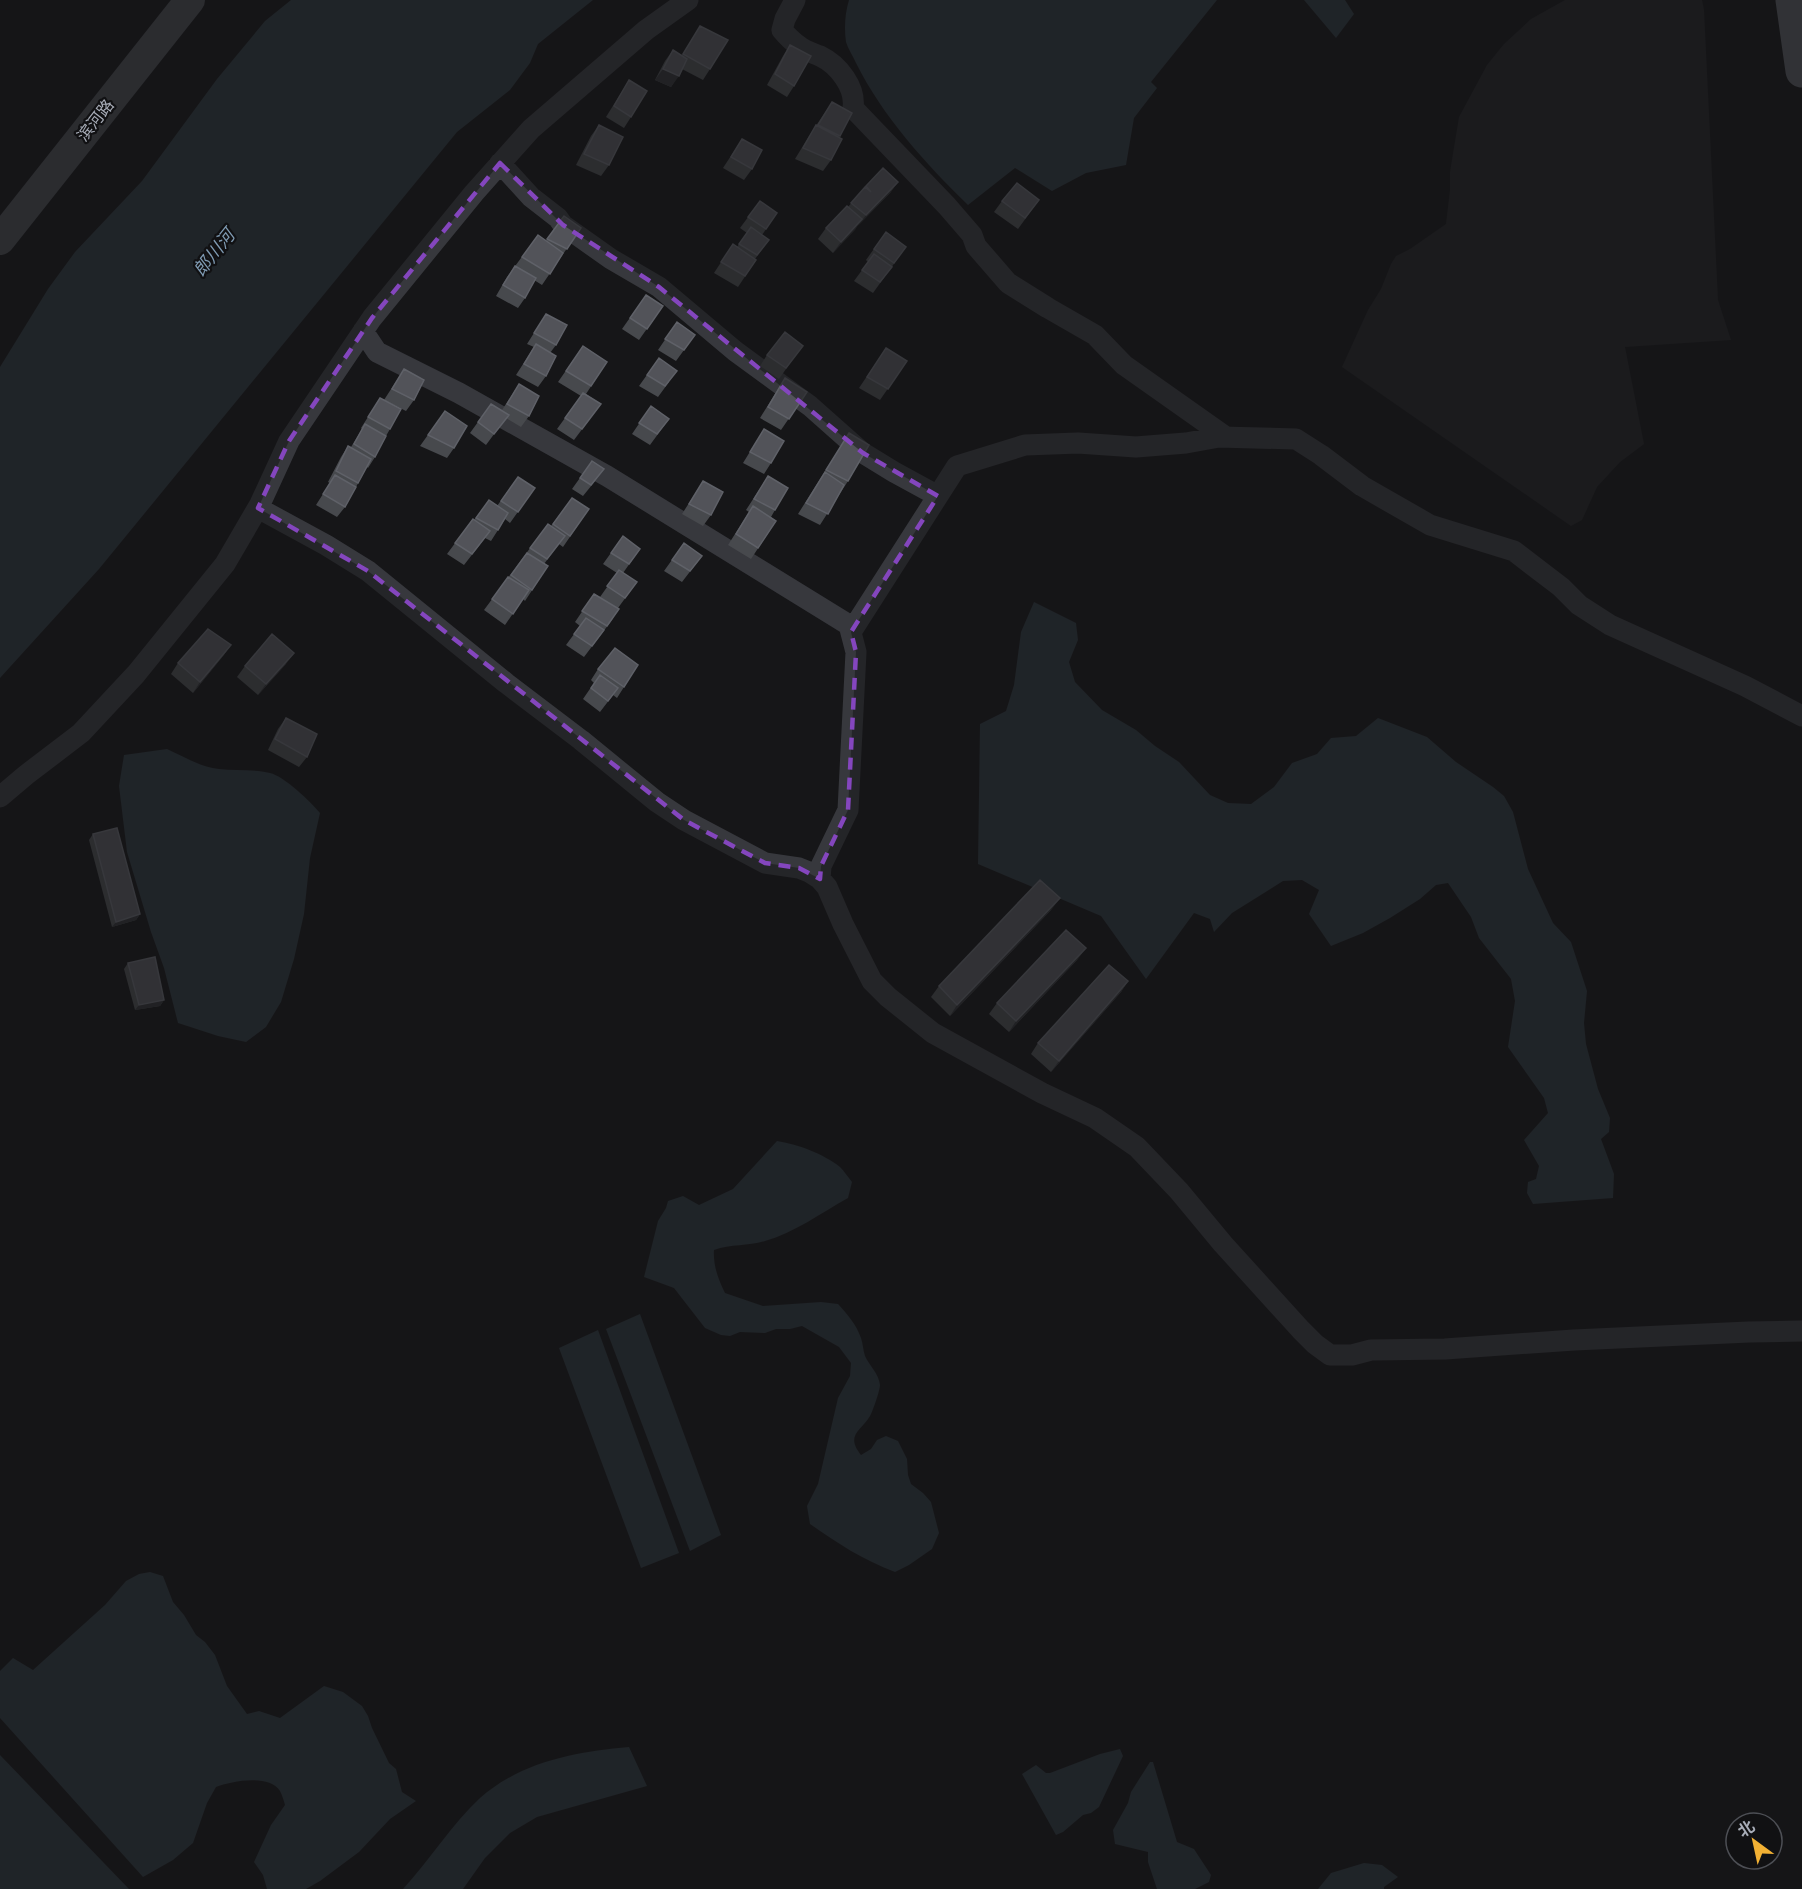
<svg xmlns="http://www.w3.org/2000/svg" width="1802" height="1889" font-family="'Titillium Web','Noto Sans SC',sans-serif">
<style>
.built{fill:#222225}
.water{fill:#2c353c}
.lines{fill:none;stroke-linecap:round;stroke-linejoin:round}
.street{stroke:#37383d;stroke-width:21}
.secondary{stroke:#45474d;stroke-width:30}
.primary{stroke:#53555c;stroke-width:33}
.wall{fill:#47494d}
.shaded-wall{fill:#2f3033}
.building{fill:#525359;stroke:#5f6168;stroke-width:1.5}
.marked{fill:none;stroke:#8446be;stroke-width:4.5;stroke-dasharray:12 8;stroke-linejoin:round}
.labels{text-anchor:middle;stroke-width:4.5;stroke-linejoin:round;paint-order:stroke}
.street-label{font-size:16px;fill:#a8adb8;stroke:#111113}
.water-label{font-size:18px;font-style:italic;fill:#7f9bb3;stroke:#111113}
</style>
<rect width="100%" height="100%" fill="#161618"/>
<path class="built" d="M 1565,0 L 1702,0 L 1704,10 L 1718,300 L 1731,340 L 1625,347 L 1644,444 L 1620,462 L 1597,487 L 1582,520 L 1571,526 L 1342,367 L 1368,310 L 1381,289 L 1391,264 L 1396,256 L 1410,249 L 1446,224 L 1450,190 L 1450,172 L 1459,117 L 1487,65 L 1504,44 L 1531,19 Z"/>
<path class="water" d="M 291,0 L 593,0 L 538,44 L 530,63 L 510,90 L 457,132 L 99,569 L 0,678 L 0,367 L 48,289 L 75,252 L 142,181 L 217,79 L 265,21 Z
M 849,0 L 1217,0 L 1151,82 L 1157,88 L 1134,118 L 1126,165 L 1086,173 L 1052,191 L 1015,168 L 968,205 C 925,163 883,117 856,63 C 853,56 848,49 846,42 C 844,28 845,13 849,0 Z
M 1304,0 L 1345,0 L 1354,14 L 1336,38 Z
M 1034,602 L 1076,623 L 1078,640 L 1069,662 L 1075,682 L 1102,710 L 1136,730 L 1155,746 L 1179,762 L 1210,795 L 1228,803 L 1251,804 L 1274,787 L 1292,763 L 1317,754 L 1331,738 L 1356,736 L 1378,718 L 1427,737 L 1456,762 L 1493,787 L 1504,796 L 1513,812 L 1528,869 L 1553,923 L 1571,942 L 1587,991 L 1584,1023 L 1586,1044 L 1598,1089 L 1610,1118 L 1609,1132 L 1601,1139 L 1614,1174 L 1613,1198 L 1533,1204 L 1527,1193 L 1528,1182 L 1536,1179 L 1539,1166 L 1524,1140 L 1548,1113 L 1544,1098 L 1508,1047 L 1515,1001 L 1511,979 L 1479,938 L 1471,917 L 1448,883 L 1436,885 L 1420,899 L 1390,918 L 1363,933 L 1331,946 L 1309,914 L 1319,890 L 1302,880 L 1283,881 L 1232,913 L 1214,932 L 1210,919 L 1194,913 L 1146,979 L 1101,916 L 978,864 L 980,724 L 1006,711 L 1014,685 L 1021,632 Z
M 167,749 C 183,756 200,767 219,769 C 235,771 253,769 270,773 C 284,776 311,802 320,813 L 310,858 L 304,914 L 294,959 L 281,1002 L 266,1027 L 246,1042 L 218,1036 L 178,1023 L 164,968 L 151,932 L 127,852 L 119,786 L 124,755 Z
M 777,1141 C 797,1144 824,1154 840,1167 C 844,1171 848,1177 852,1182 L 848,1198 C 821,1213 794,1233 765,1241 C 749,1246 731,1244 714,1250 C 713,1265 718,1279 725,1293 L 763,1306 L 821,1302 L 838,1304 C 848,1315 856,1324 861,1338 C 863,1344 863,1350 865,1356 C 869,1365 879,1374 880,1385 C 880,1390 873,1411 870,1416 C 861,1431 845,1435 861,1455 L 871,1449 L 877,1440 L 886,1436 L 898,1441 L 907,1459 L 908,1475 L 911,1484 L 923,1493 L 931,1502 L 939,1533 L 932,1549 L 909,1565 L 895,1572 C 863,1560 837,1543 810,1524 L 807,1506 L 818,1484 L 838,1398 L 850,1376 L 851,1363 L 839,1347 L 802,1326 L 790,1329 L 776,1329 L 765,1333 L 740,1332 L 730,1336 L 721,1335 L 705,1328 L 674,1288 L 644,1277 L 658,1221 L 666,1208 L 668,1201 L 683,1196 L 699,1205 L 733,1189 Z
M 640,1314 L 721,1535 L 690,1551 L 606,1329 Z
M 598,1330 L 679,1553 L 641,1568 L 559,1348 Z
M 150,1572 L 163,1576 L 173,1602 L 184,1615 L 196,1635 L 205,1642 L 215,1655 L 227,1686 L 247,1714 L 259,1711 L 280,1718 L 324,1686 L 343,1692 L 362,1706 L 368,1716 L 372,1728 L 389,1763 L 396,1769 L 402,1792 L 416,1801 L 390,1819 L 359,1852 L 320,1881 L 306,1889 L 267,1889 L 263,1875 L 254,1862 L 271,1825 L 285,1805 C 284,1801 282,1795 280,1791 C 269,1774 232,1781 216,1787 L 207,1803 L 193,1843 L 173,1860 L 143,1877 L 0,1718 L 0,1671 L 13,1658 L 33,1670 L 105,1605 L 126,1581 L 139,1574 Z
M 629,1747 L 647,1786 L 537,1817 L 510,1833 L 485,1858 L 463,1889 L 403,1889 C 430,1860 451,1825 480,1798 C 522,1761 576,1752 629,1747 Z
M 1120,1749 L 1123,1756 L 1099,1807 L 1091,1813 L 1083,1815 L 1063,1832 L 1056,1835 L 1022,1774 L 1036,1765 L 1046,1773 L 1050,1773 L 1100,1754 Z
M 0,1755 L 129,1889 L 0,1889 Z
M 1150,1762 L 1153,1762 L 1177,1842 L 1194,1849 L 1211,1875 L 1209,1882 L 1195,1889 L 1157,1889 L 1148,1862 L 1148,1852 L 1115,1844 L 1113,1830 L 1128,1803 L 1131,1792 Z
M 1364,1863 L 1382,1865 L 1398,1877 L 1384,1887 L 1384,1889 L 1318,1889 L 1331,1873 Z"/>
<g class="lines">
<path class="street" d="M 795,0 L 785,19 L 782,30 C 787,36 793,42 799,46 C 805,51 813,53 820,56 C 839,65 856,88 853,108 L 947,206 L 972,235 L 976,246 L 1008,283 L 1048,308 L 1095,335 L 1124,365 L 1226,437
M 500,163 L 531,197 L 558,218 L 563,225 L 611,259 L 659,287 L 735,351 L 810,406 L 863,453 L 894,472 L 938,496
M 363,331 L 377,352 L 459,393 L 607,476 L 849,625 L 856,652 L 848,810 L 821,866 L 820,879
M 258,508 L 326,545 L 368,571 L 506,683 L 581,740 L 657,802 L 684,820 L 765,863 L 799,868 L 809,872 L 820,879 L 827,887 L 843,924 L 872,981 L 888,997 L 933,1033 L 1042,1093 L 1095,1118 L 1137,1147 L 1179,1191 L 1223,1244 L 1301,1330 L 1315,1344 L 1330,1355 L 1352,1355 L 1371,1350 L 1445,1349 L 1574,1340 L 1749,1332 L 1802,1331
M 851,632 L 957,466 L 1025,445 L 1078,443 L 1136,447 L 1186,443 L 1219,437 L 1296,439 L 1321,455 L 1362,486 L 1430,525 L 1514,551 L 1561,587 L 1579,605 L 1610,625 L 1745,686 L 1802,716
M 0,797 L 26,775 L 81,733 L 136,674 L 225,564 L 260,504 L 289,441 L 372,318 L 474,193 L 531,129 L 646,30 L 688,0"/>
<path class="secondary" d="M 0,240 L 190,0"/>
<path class="primary" d="M 1792,0 L 1802,71"/>
</g>
<path class="wall" d="M 700,26 L 710,69 L 703,80 L 682,69 L 671,87 L 655,80 L 665,61 L 673,50 L 682,55 Z
M 790,45 L 794,86 L 787,97 L 767,85 L 783,56 Z
M 629,80 L 631,117 L 624,128 L 606,117 Z
M 832,102 L 852,113 L 839,137 L 831,160 L 823,171 L 795,159 L 809,136 Z
M 599,125 L 609,165 L 601,176 L 576,165 L 591,136 Z
M 742,139 L 752,169 L 744,180 L 723,168 Z
M 898,182 L 890,193 L 858,225 L 833,253 L 818,239 L 826,228 L 848,207 L 866,186 Z
M 1039,200 L 1018,229 L 994,212 L 1002,201 Z
M 760,201 L 777,213 L 762,235 L 769,240 L 755,259 L 756,260 L 738,287 L 714,273 L 733,244 L 737,247 L 747,233 L 740,228 Z
M 564,216 L 581,228 L 559,260 L 542,285 L 534,280 L 525,298 L 518,308 L 496,296 L 507,277 L 538,235 L 546,241 Z
M 886,232 L 906,247 L 873,293 L 854,281 L 868,262 L 866,260 Z
M 646,295 L 663,306 L 639,340 L 622,329 Z
M 546,314 L 556,345 L 550,353 L 546,376 L 538,387 L 516,375 L 534,347 L 527,344 Z
M 677,322 L 695,335 L 676,361 L 658,350 Z
M 583,346 L 607,362 L 586,394 L 601,404 L 574,440 L 557,429 L 581,396 L 558,382 Z
M 886,348 L 907,361 L 880,400 L 859,388 Z
M 767,355 L 795,356 L 779,379 L 760,366 Z
M 659,358 L 669,382 L 658,397 L 639,386 Z
M 404,369 L 414,400 L 406,411 L 384,400 Z
M 785,378 L 807,392 L 781,430 L 760,418 Z
M 519,384 L 529,416 L 521,427 L 506,418 L 486,445 L 470,433 L 491,404 L 502,410 Z
M 380,398 L 390,429 L 386,436 L 375,457 L 368,468 L 367,467 L 345,507 L 337,517 L 316,505 L 330,483 L 328,482 L 341,457 L 348,446 L 351,447 L 362,429 L 361,428 Z
M 651,406 L 669,419 L 650,445 L 632,434 Z
M 445,411 L 454,448 L 447,458 L 420,446 Z
M 764,429 L 771,463 L 764,474 L 743,463 Z
M 849,433 L 848,481 L 820,525 L 798,514 Z
M 592,461 L 596,480 L 583,496 L 572,489 Z
M 768,476 L 775,510 L 771,517 L 776,521 L 751,559 L 728,545 L 749,512 L 746,510 Z
M 518,477 L 535,488 L 510,523 L 505,519 L 491,541 L 485,538 L 464,565 L 447,554 L 473,519 L 474,520 L 489,500 L 497,506 Z
M 703,481 L 711,515 L 703,526 L 682,514 Z
M 572,498 L 589,509 L 563,547 L 559,544 L 544,564 L 548,566 L 525,601 L 523,599 L 505,625 L 484,610 L 548,524 L 551,526 Z
M 623,536 L 640,549 L 623,573 L 637,582 L 618,608 L 612,620 L 584,657 L 566,645 L 580,626 L 575,622 L 594,594 L 600,597 L 617,573 L 603,564 Z
M 684,543 L 702,556 L 682,582 L 664,571 Z
M 231,645 L 223,656 L 193,693 L 171,674 L 178,663 Z
M 286,664 L 258,695 L 237,677 L 245,666 Z
M 598,669 L 624,687 L 617,698 L 613,695 L 600,712 L 583,699 L 594,683 L 591,680 Z
M 286,718 L 307,757 L 299,767 L 268,750 L 278,729 Z
M 93,834 L 140,914 L 136,920 L 112,927 L 89,840 Z
M 1052,909 L 950,1016 L 931,997 L 939,986 Z
M 1078,959 L 1009,1032 L 989,1014 L 997,1003 Z
M 128,963 L 164,1000 L 160,1006 L 135,1010 L 124,969 Z
M 1128,981 L 1121,992 L 1051,1072 L 1031,1054 L 1038,1043 Z"/>
<path class="shaded-wall" d="M 663,69 L 679,76 L 671,87 L 655,80 Z
M 898,182 L 890,193 L 858,226 L 866,215 Z
M 862,219 L 855,230 L 833,253 L 841,242 Z
M 231,645 L 223,656 L 193,693 L 200,682 Z
M 294,653 L 286,664 L 258,695 L 266,684 Z
M 1060,898 L 1052,909 L 950,1016 L 957,1005 Z
M 140,914 L 136,920 L 112,927 L 116,922 Z
M 1086,948 L 1078,959 L 1009,1032 L 1016,1021 Z
M 1128,981 L 1121,992 L 1051,1072 L 1059,1061 Z
M 164,1000 L 160,1006 L 135,1010 L 139,1005 Z"/>
<path class="building" d="M 700,26 L 728,40 L 710,69 L 683,54 Z
M 790,45 L 811,56 L 794,86 L 775,74 Z
M 673,50 L 687,59 L 679,76 L 663,69 Z
M 629,80 L 647,91 L 631,117 L 614,106 Z
M 832,102 L 852,113 L 840,136 L 818,125 Z
M 599,125 L 623,137 L 609,165 L 584,154 Z
M 816,125 L 842,139 L 831,160 L 803,148 Z
M 742,139 L 762,150 L 752,169 L 731,157 Z
M 883,168 L 898,182 L 866,215 L 851,203 L 865,187 L 871,192 L 866,186 Z
M 1017,183 L 1039,200 L 1025,218 L 1002,201 Z
M 760,201 L 777,213 L 766,229 L 748,217 Z
M 847,206 L 862,219 L 841,242 L 826,228 Z
M 564,216 L 581,228 L 567,249 L 547,239 Z
M 751,227 L 769,240 L 757,255 L 739,244 Z
M 886,232 L 906,247 L 894,263 L 874,249 Z
M 538,235 L 563,253 L 550,274 L 522,257 Z
M 733,244 L 756,260 L 745,276 L 721,262 Z
M 874,254 L 892,267 L 880,282 L 862,270 Z
M 515,266 L 536,278 L 525,298 L 503,285 Z
M 646,295 L 663,306 L 647,329 L 630,318 Z
M 546,314 L 567,325 L 556,345 L 534,333 Z
M 677,322 L 695,335 L 684,350 L 665,339 Z
M 785,332 L 803,346 L 786,368 L 767,355 Z
M 536,344 L 556,356 L 546,376 L 524,364 Z
M 583,346 L 607,362 L 591,386 L 566,371 Z
M 886,348 L 907,361 L 888,389 L 867,377 Z
M 659,358 L 677,371 L 665,386 L 647,375 Z
M 404,369 L 424,380 L 414,400 L 392,389 Z
M 785,378 L 807,392 L 789,419 L 768,407 Z
M 519,384 L 539,396 L 529,416 L 507,404 Z
M 583,393 L 601,404 L 582,429 L 565,418 Z
M 380,398 L 401,409 L 390,429 L 368,417 Z
M 491,404 L 509,415 L 494,434 L 478,422 Z
M 651,406 L 669,419 L 657,434 L 639,423 Z
M 445,411 L 467,426 L 454,448 L 428,435 Z
M 365,424 L 386,436 L 375,457 L 354,444 Z
M 764,429 L 784,441 L 771,463 L 750,452 Z
M 849,433 L 869,445 L 848,481 L 826,470 Z
M 348,446 L 371,459 L 358,483 L 336,471 Z
M 592,461 L 604,469 L 591,485 L 580,478 Z
M 825,472 L 844,485 L 828,514 L 806,503 Z
M 335,475 L 356,487 L 345,507 L 323,494 Z
M 768,476 L 788,488 L 775,510 L 754,499 Z
M 518,477 L 535,488 L 518,512 L 501,501 Z
M 703,481 L 723,492 L 711,515 L 689,504 Z
M 572,498 L 589,509 L 570,536 L 553,524 Z
M 489,500 L 508,513 L 498,530 L 476,518 Z
M 753,506 L 776,521 L 758,548 L 736,534 Z
M 473,519 L 490,531 L 472,554 L 455,543 Z
M 548,524 L 565,536 L 547,559 L 530,548 Z
M 623,536 L 640,549 L 629,564 L 611,553 Z
M 684,543 L 702,556 L 690,571 L 672,560 Z
M 527,553 L 548,566 L 532,590 L 511,575 Z
M 619,570 L 637,582 L 625,598 L 607,586 Z
M 508,577 L 529,590 L 513,614 L 492,599 Z
M 594,594 L 619,609 L 607,626 L 582,611 Z
M 586,618 L 604,630 L 592,646 L 574,634 Z
M 208,629 L 231,645 L 200,682 L 178,663 Z
M 272,634 L 294,653 L 266,684 L 245,666 Z
M 615,648 L 638,665 L 624,687 L 598,669 Z
M 600,675 L 618,688 L 608,701 L 591,688 Z
M 286,718 L 317,734 L 307,757 L 275,739 Z
M 117,828 L 140,914 L 116,922 L 93,834 Z
M 1040,880 L 1060,898 L 957,1005 L 939,986 Z
M 1066,930 L 1086,948 L 1016,1021 L 997,1003 Z
M 155,957 L 164,1000 L 139,1005 L 128,963 Z
M 1109,965 L 1128,981 L 1059,1061 L 1038,1043 Z"/>
<path d="M0 0H1802V1889H0ZM 500,163 L 563,225 L 659,287 L 863,453 L 938,496 L 851,632 L 856,652 L 848,810 L 821,866 L 820,879 L 799,868 L 765,863 L 684,820 L 368,571 L 258,508 L 289,441 L 372,318 Z" fill="#161618" fill-opacity=".55" fill-rule="evenodd"/>
<path class="marked" d="M 500,163 L 563,225 L 659,287 L 863,453 L 938,496 L 851,632 L 856,652 L 848,810 L 821,866 L 820,879 L 799,868 L 765,863 L 684,820 L 368,571 L 258,508 L 289,441 L 372,318 Z"/>
<g class="labels">
<g class="street-label">
<text transform="translate(95 120) rotate(-52)" y="6">滨河路</text>
</g>
<g class="water-label">
<text transform="translate(214 253) rotate(-51)" y="6">郎川河</text>
</g>
</g>
<g transform="translate(1754 1841) rotate(327)"><circle r="28" fill="#111113" stroke="#4d4f55" stroke-width="1.5"/>
<path d="M0-4.5L10 22L0 15L-10 22Z" fill="#f2b134"/>
<text y="-9" font-size="16" font-weight="bold" text-anchor="middle" fill="#a8adb8">北</text>
</g>
</svg>
